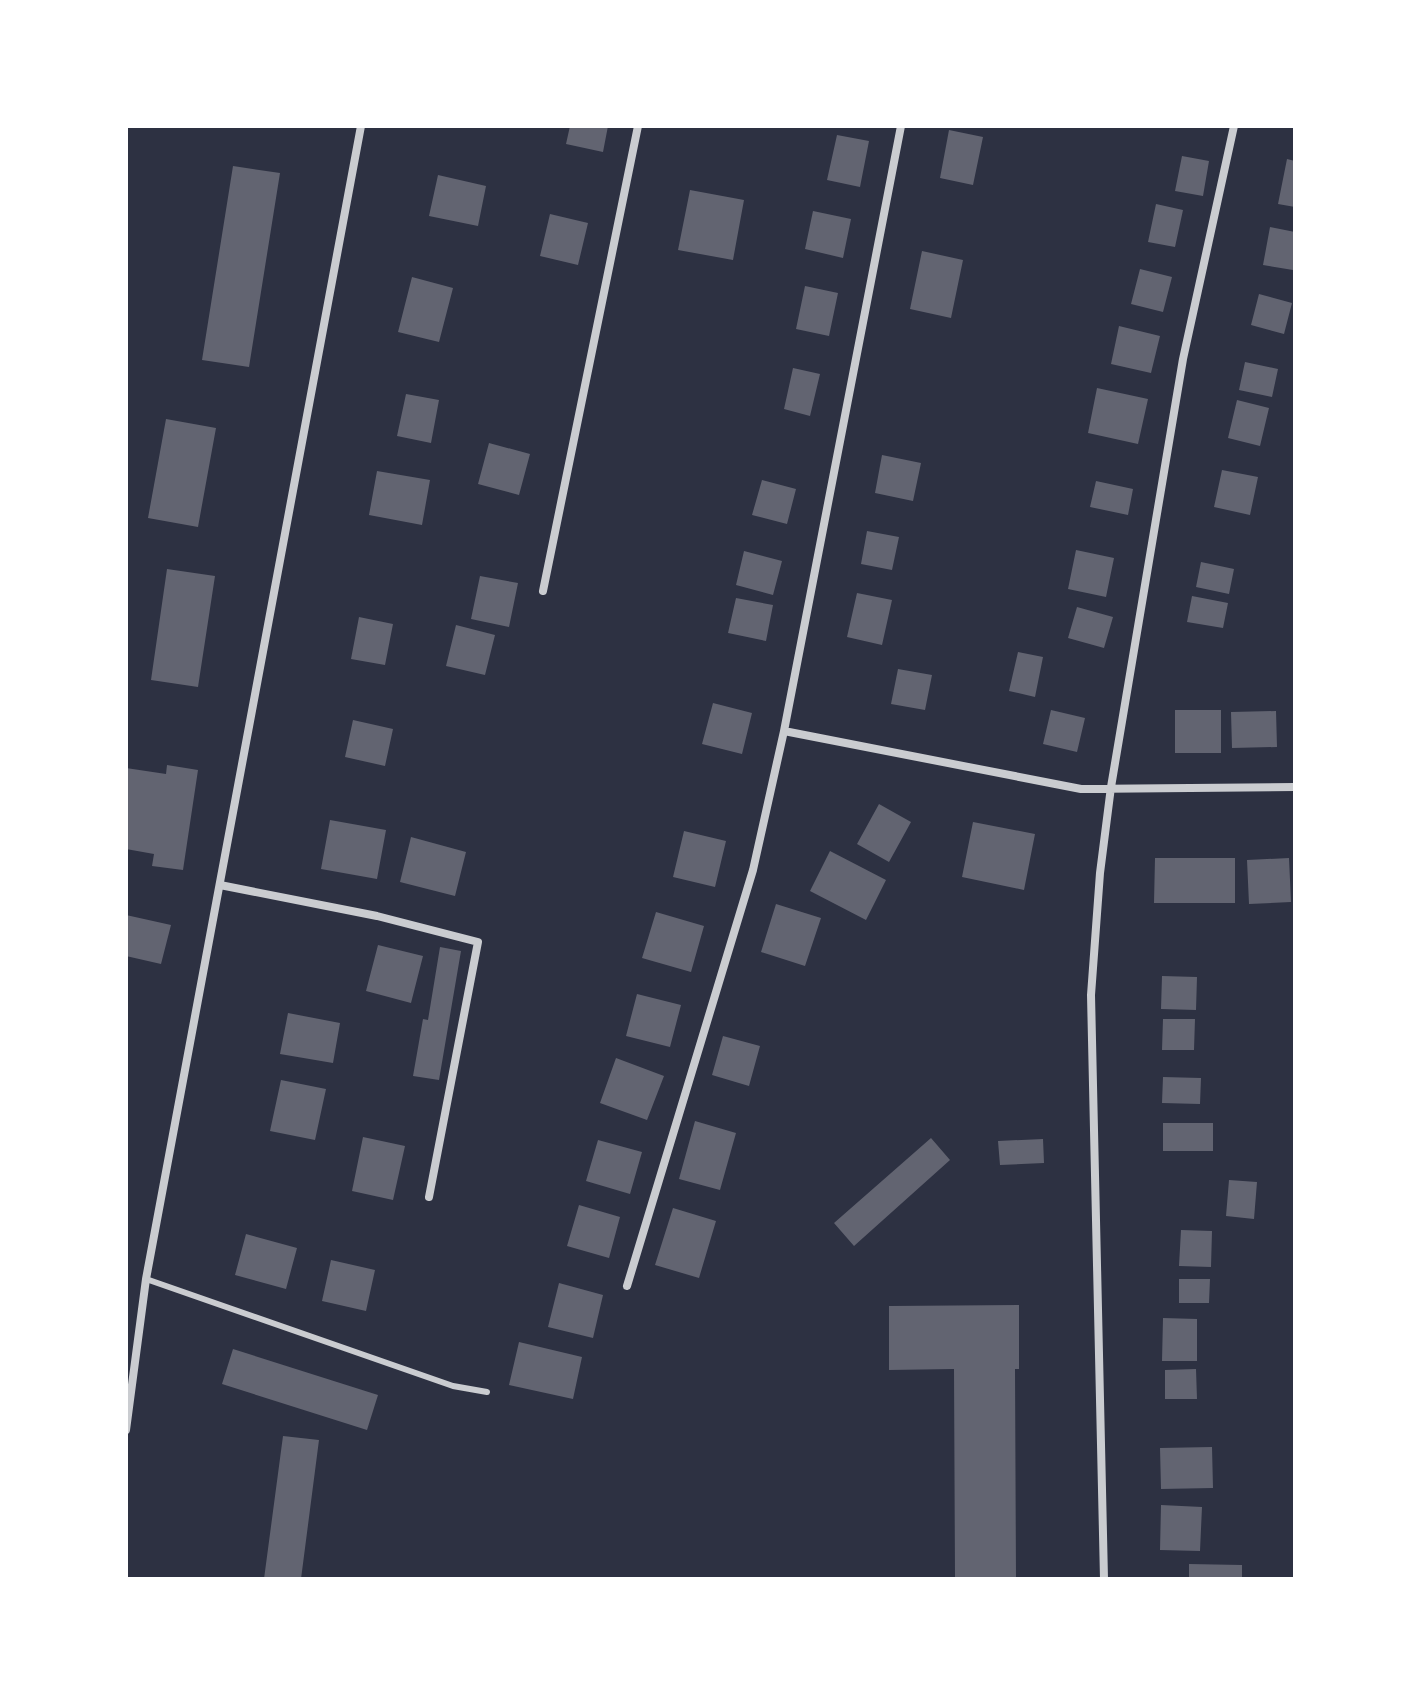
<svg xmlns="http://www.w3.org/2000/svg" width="1421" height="1705" font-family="Raleway,sans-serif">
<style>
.building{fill:#626471}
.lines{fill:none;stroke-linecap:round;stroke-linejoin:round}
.service{stroke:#caccd0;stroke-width:6}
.minor{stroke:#caccd0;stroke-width:8}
</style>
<rect width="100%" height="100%" fill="#2d3142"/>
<path class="building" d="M 570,126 L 608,126 L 603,152 L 566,144 Z
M 949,130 L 983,137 L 973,185 L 940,178 Z
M 837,135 L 869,141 L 860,187 L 827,180 Z
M 1182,156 L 1209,161 L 1203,196 L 1175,191 Z
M 1287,159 L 1295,161 L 1295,207 L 1278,204 Z
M 233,166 L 280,173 L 249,367 L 202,360 Z
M 438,175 L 486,186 L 478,226 L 429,216 Z
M 690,190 L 744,200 L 733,260 L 678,250 Z
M 1156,204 L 1183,210 L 1175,247 L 1148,242 Z
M 813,211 L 851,219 L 843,258 L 805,249 Z
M 550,214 L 588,223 L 578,265 L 540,256 Z
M 1270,227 L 1295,232 L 1293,270 L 1263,265 Z
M 922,251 L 963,260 L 951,318 L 910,309 Z
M 1140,269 L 1172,277 L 1163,312 L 1131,304 Z
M 412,277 L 453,288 L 439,342 L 398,332 Z
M 805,286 L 838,293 L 829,336 L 796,329 Z
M 1259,294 L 1292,303 L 1284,334 L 1251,325 Z
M 1119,326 L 1160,336 L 1151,373 L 1111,364 Z
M 1245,362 L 1278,369 L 1272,397 L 1239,390 Z
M 793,368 L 820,374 L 810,416 L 784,409 Z
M 1097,388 L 1148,399 L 1138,444 L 1088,433 Z
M 406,394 L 439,400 L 431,443 L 397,436 Z
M 1237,400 L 1269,408 L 1260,446 L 1228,438 Z
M 166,419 L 216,428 L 198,527 L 148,518 Z
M 489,443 L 530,454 L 519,495 L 478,484 Z
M 882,455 L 921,463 L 913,501 L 875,493 Z
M 1222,470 L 1258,477 L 1250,515 L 1214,507 Z
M 377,471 L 430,480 L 422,525 L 369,515 Z
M 762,480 L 796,489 L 787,524 L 752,515 Z
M 1096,481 L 1133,489 L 1128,515 L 1090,507 Z
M 867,531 L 899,537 L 892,570 L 861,564 Z
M 1076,550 L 1114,558 L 1106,597 L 1068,589 Z
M 744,551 L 782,561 L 773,595 L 736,585 Z
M 1201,562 L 1234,569 L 1229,594 L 1196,587 Z
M 167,569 L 215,576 L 198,687 L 151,680 Z
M 480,576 L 518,583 L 509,627 L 471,619 Z
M 857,593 L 892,600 L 882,645 L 847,637 Z
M 1192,596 L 1228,603 L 1223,628 L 1187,622 Z
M 736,598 L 773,605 L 766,641 L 728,633 Z
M 1077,607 L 1113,617 L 1104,648 L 1068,638 Z
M 359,617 L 393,624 L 385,665 L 351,659 Z
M 456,625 L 495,635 L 485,675 L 446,666 Z
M 1018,652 L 1043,657 L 1035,697 L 1009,691 Z
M 898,669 L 932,675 L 925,710 L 891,704 Z
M 713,703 L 752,713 L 742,754 L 702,744 Z
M 1051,710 L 1085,718 L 1077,752 L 1043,744 Z
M 1175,710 L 1221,710 L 1221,753 L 1175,753 Z
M 1276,711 L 1277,747 L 1232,748 L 1231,712 Z
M 353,720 L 393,729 L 385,766 L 345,757 Z
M 167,765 L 198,770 L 183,870 L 152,866 L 154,854 L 126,849 L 126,768 L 166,774 Z
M 879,804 L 911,822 L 889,862 L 857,844 Z
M 330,820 L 386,830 L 377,879 L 321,869 Z
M 973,822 L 1035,834 L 1024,890 L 962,877 Z
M 684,831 L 726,841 L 715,887 L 673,877 Z
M 411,837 L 466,852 L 455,896 L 400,882 Z
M 830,851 L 886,880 L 866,920 L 810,891 Z
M 1155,858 L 1235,858 L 1235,903 L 1154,903 Z
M 1289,858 L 1291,902 L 1249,904 L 1247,860 Z
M 776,904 L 821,918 L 805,966 L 761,952 Z
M 656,912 L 704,926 L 691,972 L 642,958 Z
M 126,915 L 171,925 L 161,964 L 126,956 Z
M 378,945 L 423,956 L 411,1003 L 366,991 Z
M 440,947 L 461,951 L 439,1080 L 413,1076 L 423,1019 L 428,1020 Z
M 1162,976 L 1197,977 L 1196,1010 L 1161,1009 Z
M 637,994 L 681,1005 L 670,1047 L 626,1036 Z
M 288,1013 L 340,1023 L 333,1063 L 280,1054 Z
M 1163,1019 L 1195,1019 L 1194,1050 L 1162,1050 Z
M 723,1036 L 760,1046 L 749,1086 L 712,1075 Z
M 616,1058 L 664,1076 L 647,1120 L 600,1103 Z
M 1163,1077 L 1201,1078 L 1200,1104 L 1162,1103 Z
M 281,1080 L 326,1089 L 315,1140 L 270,1131 Z
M 695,1121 L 736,1133 L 720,1190 L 679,1179 Z
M 1163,1123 L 1213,1123 L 1213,1151 L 1163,1151 Z
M 363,1137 L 405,1146 L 393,1200 L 352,1191 Z
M 931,1138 L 950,1160 L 854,1246 L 834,1223 Z
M 1043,1139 L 1044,1163 L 1000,1165 L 998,1141 Z
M 598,1140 L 642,1152 L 630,1194 L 586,1181 Z
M 1229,1180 L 1257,1182 L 1254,1219 L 1226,1216 Z
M 579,1205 L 620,1217 L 609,1258 L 567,1246 Z
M 673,1208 L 716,1221 L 699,1278 L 655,1265 Z
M 1181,1230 L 1212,1231 L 1211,1267 L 1179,1266 Z
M 246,1234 L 297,1248 L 286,1289 L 235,1275 Z
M 331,1260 L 375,1270 L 366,1311 L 322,1301 Z
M 1179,1279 L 1210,1279 L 1209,1303 L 1179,1303 Z
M 559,1283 L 603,1295 L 593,1338 L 548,1327 Z
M 1019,1305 L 1019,1369 L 1015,1369 L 1016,1579 L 955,1579 L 954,1369 L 889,1370 L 889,1306 Z
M 1163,1318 L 1197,1319 L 1197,1361 L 1162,1361 Z
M 519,1342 L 582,1357 L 573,1399 L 509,1385 Z
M 233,1349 L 378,1395 L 367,1430 L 222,1384 Z
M 1196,1369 L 1197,1399 L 1165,1399 L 1165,1370 Z
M 283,1436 L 319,1440 L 301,1579 L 264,1579 Z
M 1212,1447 L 1213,1488 L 1161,1489 L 1160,1448 Z
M 1161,1505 L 1202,1507 L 1200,1551 L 1160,1550 Z
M 1189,1564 L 1242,1565 L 1242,1579 L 1189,1579 Z"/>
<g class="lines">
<path class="service" d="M 146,1279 L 453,1386 L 487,1392"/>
<path class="minor" d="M 543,591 L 638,126
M 784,731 L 1081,789 L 1295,787
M 220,885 L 377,916 L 478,942 L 429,1197
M 627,1286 L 753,870 L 784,731 L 901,126
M 126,1430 L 146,1279 L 361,126
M 1104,1579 L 1091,995 L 1100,873 L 1111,787 L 1183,359 L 1234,126"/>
</g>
<rect width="1421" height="1705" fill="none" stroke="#ffffff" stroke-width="256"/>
</svg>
